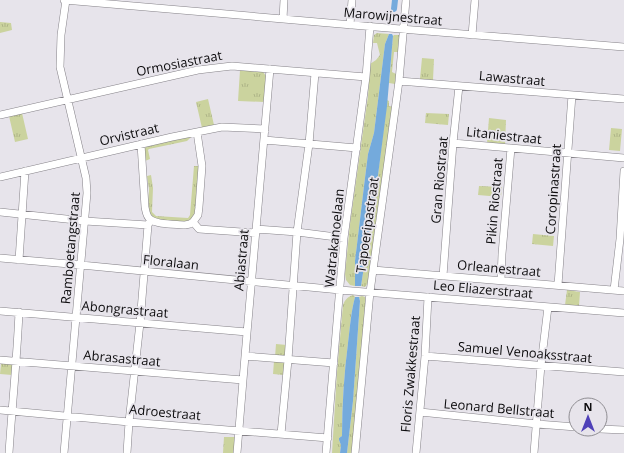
<svg xmlns="http://www.w3.org/2000/svg" width="624" height="453" font-family="'Open Sans',sans-serif">
<style>
.grass{fill:url(#grass-tufts)}
.water{fill:#74aadc}
.lines{fill:none;stroke-linecap:round;stroke-linejoin:round}
.canal{stroke:#74aadc;stroke-width:6}
.minor-casing{stroke:#858288;stroke-width:8}
.minor{stroke:#fff;stroke-width:7}
.labels{text-anchor:middle;stroke-width:3.5;stroke-linejoin:round;paint-order:stroke}
.street-label{font-size:13px;fill:#0d0c0e;stroke:#e7e4eb}
</style>
<defs>
<pattern id="grass-tufts" width="24" height="20" patternUnits="userSpaceOnUse"><rect width="24" height="20" fill="#cbd39e"/><path d="M3 7l-1-3M5 7V3M7 7l1-3M15 17l-1-3M17 17v-4M19 17l1-3" fill="none" stroke="#adb487"/></pattern>
</defs>
<rect width="100%" height="100%" fill="#e7e4eb"/>
<path class="grass" d="M 0,22 L 11,23 L 12,30 L 0,33 Z
M 377,33 L 389,34 L 385,44 L 374,133 L 368,154 L 364,186 L 355,261 L 355,286 L 350,285 L 346,280 L 345,274 L 350,224 L 368,96 L 370,64 L 376,60 L 380,55 L 377,43 L 373,43 L 374,35 Z
M 394,35 L 400,35 L 399,52 L 394,52 L 392,72 L 396,74 L 395,84 L 389,83 L 393,36 Z
M 422,58 L 434,59 L 433,80 L 420,79 Z
M 240,70 L 263,72 L 266,76 L 264,102 L 238,101 Z
M 208,99 L 214,125 L 202,128 L 196,102 Z
M 387,100 L 389,101 L 389,106 L 393,107 L 368,283 L 365,287 L 361,286 L 377,183 Z
M 22,113 L 28,139 L 15,142 L 9,116 Z
M 426,113 L 449,114 L 448,125 L 425,123 Z
M 489,118 L 506,120 L 505,145 L 487,143 Z
M 611,128 L 622,129 L 620,151 L 609,150 Z
M 192,136 L 187,141 L 149,149 L 148,150 L 150,159 L 145,161 L 144,149 L 148,145 Z
M 194,166 L 199,166 L 196,209 L 193,219 L 187,222 L 156,220 L 150,216 L 148,207 L 149,189 L 147,176 L 151,175 L 153,188 L 152,212 L 156,216 L 188,218 L 190,215 Z
M 479,186 L 502,187 L 501,197 L 478,195 Z
M 533,234 L 554,236 L 553,246 L 532,244 Z
M 567,290 L 580,292 L 579,306 L 565,305 Z
M 353,295 L 355,297 C 351,312 350,327 348,343 C 344,374 342,405 342,436 L 339,438 L 339,440 L 341,445 L 340,453 L 332,453 L 337,372 L 343,305 C 345,300 347,297 353,295 Z
M 362,296 L 365,297 L 366,303 L 352,453 L 347,453 L 353,401 L 360,301 L 359,297 Z
M 276,344 L 287,345 L 286,357 L 275,357 Z
M 274,361 L 286,362 L 284,375 L 273,374 Z
M 1,364 L 13,364 L 12,375 L 0,374 Z
M 224,437 L 237,437 L 235,453 L 223,453 Z"/>
<path class="water" d="M 389,34 L 392,34 L 393,36 L 387,106 L 377,183 L 361,286 L 355,286 L 355,261 L 364,186 L 368,154 L 374,133 L 385,44 Z
M 355,297 L 359,297 L 360,301 L 353,401 L 347,453 L 340,453 L 341,445 L 339,440 L 339,438 L 342,436 C 342,405 344,374 348,343 C 350,327 351,312 355,297 Z"/>
<g class="lines">
<path class="canal" d="M 394,9 L 395,0"/>
<defs>
<path id="minor" d="M 64,0 C 251,16 437,33 624,47
M 283,19 L 284,0
M 350,25 L 352,0
M 472,35 L 475,0
M 399,81 L 624,99
M 0,115 L 198,70 L 232,66 L 366,77
M 264,140 L 357,148
M 453,143 L 624,158
M 141,144 L 145,207 C 146,211 146,216 150,219 C 156,225 177,224 185,225 L 190,224 L 193,222
M 0,177 L 172,137 L 222,127 L 265,129
M 0,212 L 85,221 L 148,225 L 151,220
M 193,222 L 198,215 L 199,207 L 202,166 L 197,132
M 193,222 L 199,229 L 256,233
M 256,229 L 297,232 L 344,238
M 0,258 L 81,265 L 340,290 L 624,313
M 19,260 L 25,171
M 373,270 L 624,291
M 443,276 L 453,143 L 459,86
M 501,280 L 502,254 L 511,148
M 558,285 L 572,95
M 614,290 L 620,239 L 624,171
M 0,311 L 247,332
M 245,356 L 334,363
M 425,356 L 624,372
M 0,360 L 243,380
M 0,410 L 129,422 L 328,438
M 420,412 L 537,424 L 576,427
M 600,429 L 624,430
M 281,434 L 288,360 L 297,232 L 309,144 L 315,73
M 9,453 C 12,406 17,359 19,312
M 64,453 L 87,193 L 86,178 L 60,67 L 61,35 L 66,0
M 127,453 L 129,422 L 140,323 L 148,225
M 237,453 L 245,356 L 270,69
M 326,453 L 344,238 L 366,77 L 370,26
M 355,453 L 370,292 L 399,81 L 406,0
M 416,453 L 425,356 L 428,297
M 534,453 L 541,365 L 548,307"/>
</defs>
<use href="#minor" class="minor-casing"/>
<use href="#minor" class="minor"/>
</g>
<g class="labels">
<g class="street-label">
<text transform="translate(393 16) rotate(5)" y="5">Marowijnestraat</text>
<text transform="translate(179 63) rotate(-11)" y="5">Ormosiastraat</text>
<text transform="translate(512 78) rotate(5)" y="5">Lawastraat</text>
<text transform="translate(129 134) rotate(-13)" y="5">Orvistraat</text>
<text transform="translate(504 135) rotate(6)" y="5">Litaniestraat</text>
<text transform="translate(439 180) rotate(-85)" y="5">Gran Riostraat</text>
<text transform="translate(553 189) rotate(-86)" y="5">Coropinastraat</text>
<text transform="translate(494 201) rotate(-85)" y="5">Pikin Riostraat</text>
<text transform="translate(367 225) rotate(-82)" y="5">Tapoeripastraat</text>
<text transform="translate(334 238) rotate(-84)" y="5">Watrakanoelaan</text>
<text transform="translate(70 248) rotate(-85)" y="5">Ramboetangstraat</text>
<text transform="translate(241 260) rotate(-85)" y="5">Abiastraat</text>
<text transform="translate(171 262) rotate(6)" y="5">Floralaan</text>
<text transform="translate(499 268) rotate(5)" y="5">Orleanestraat</text>
<text transform="translate(483 289) rotate(5)" y="5">Leo Eliazerstraat</text>
<text transform="translate(125 309) rotate(5)" y="5">Abongrastraat</text>
<text transform="translate(525 352) rotate(5)" y="5">Samuel Venoaksstraat</text>
<text transform="translate(122 358) rotate(5)" y="5">Abrasastraat</text>
<text transform="translate(410 374) rotate(-85)" y="5">Floris Zwakkestraat</text>
<text transform="translate(499 408) rotate(5)" y="5">Leonard Bellstraat</text>
<text transform="translate(165 412) rotate(5)" y="5">Adroestraat</text>
</g>
</g>
<g transform="translate(588 417)"><circle r="19" fill="#e7e4eb" stroke="#908e93"/>
<path d="M0-3L7 15L0 10L-7 15Z" fill="#4f41b8"/>
<text y="-6" font-size="11" font-weight="bold" text-anchor="middle" fill="#0d0c0e">N</text>
</g>
</svg>
